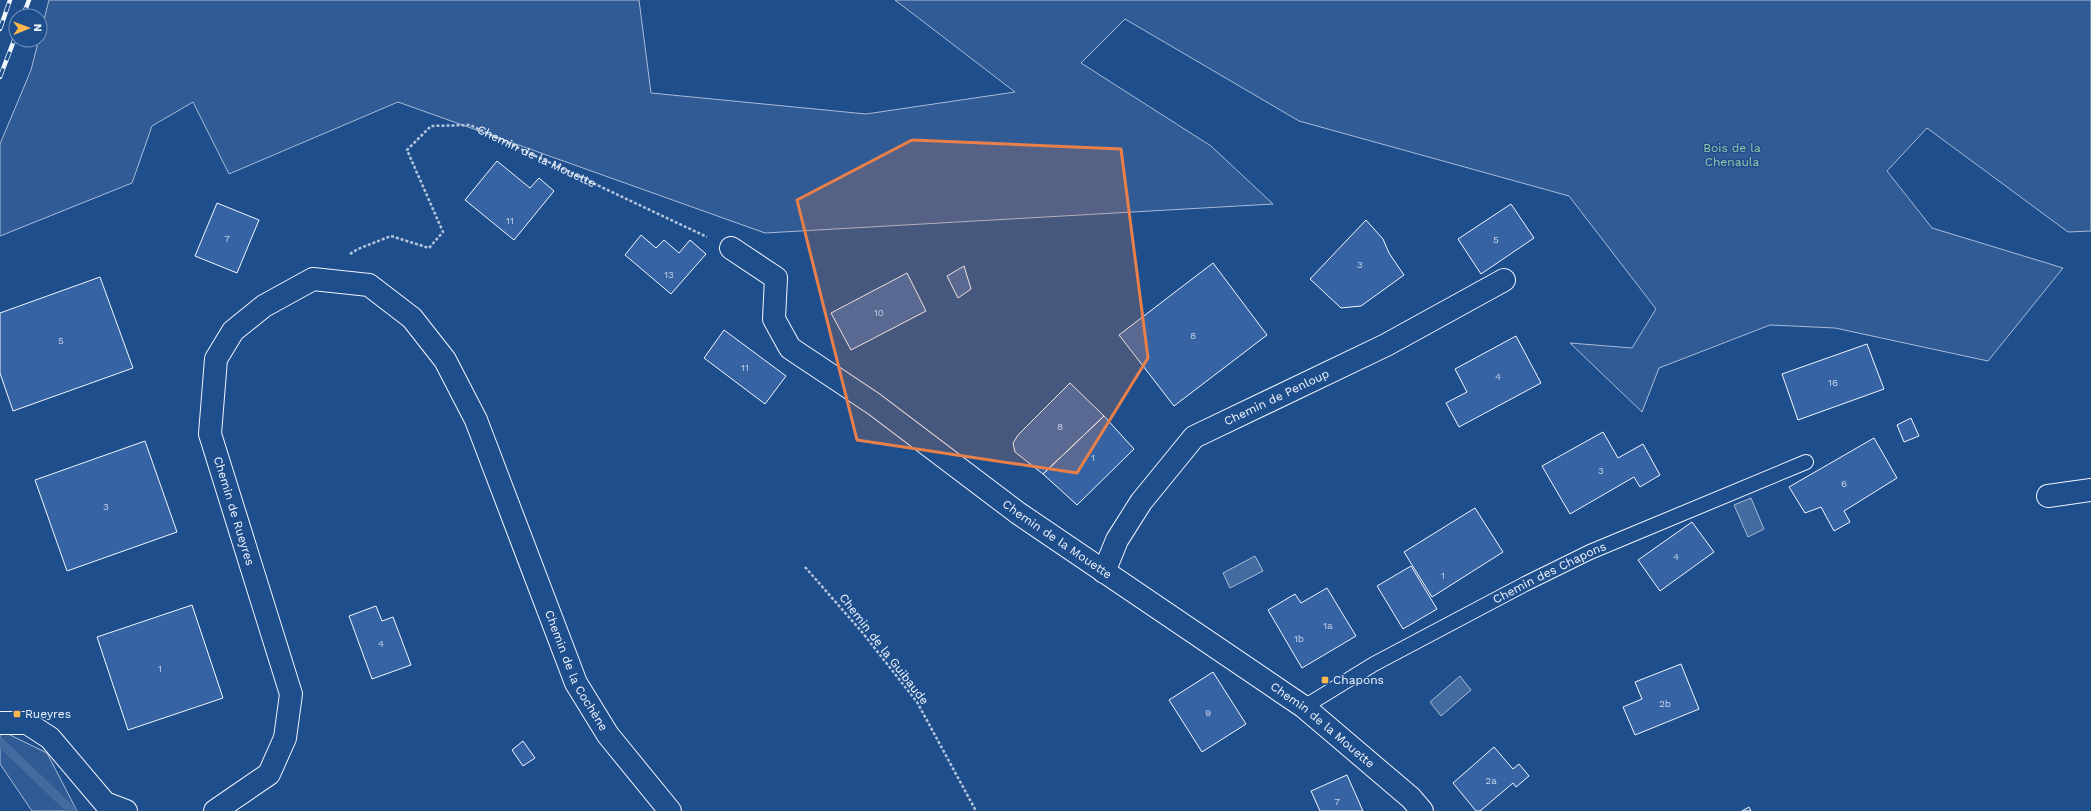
<svg xmlns="http://www.w3.org/2000/svg" width="2091" height="811" font-family="'Work Sans',sans-serif">
<style>
.green{fill:#305b95;stroke:#a8bbd7}
.water{fill:#446ba0;stroke:#a8bbd7}
.lines{fill:none;stroke-linecap:round;stroke-linejoin:round}
.stream{stroke:#446ba0;stroke-width:9}
.building{fill:#3563a3;stroke:#f2f6ff}
.lane-casing{stroke:#f2f6ff;stroke-width:16}
.street-casing{stroke:#f2f6ff;stroke-width:24}
.path{stroke:#b3c4dc;stroke-width:2.5;stroke-dasharray:3 2;stroke-linecap:butt}
.lane{stroke:#1f4e8c;stroke-width:14}
.street{stroke:#1f4e8c;stroke-width:22}
.rail-casing{stroke:#f2f6ff;stroke-width:4.5}
.rail{stroke:#1f4e8c;stroke-width:3;stroke-dasharray:9;stroke-linecap:butt}
.marked{fill:#ea8049;fill-opacity:0.2;stroke:#ea8049;stroke-width:3;stroke-linejoin:round}
.poi-dot{fill:#ffb74d;stroke:#1f4e8c;stroke-width:1.5}
.labels{text-anchor:middle;stroke-width:3;stroke-linejoin:round;paint-order:stroke}
.number-label{font-size:10px;fill:#c3d1e8}
.park-label{font-size:12px;fill:#97c8a6;stroke:#1f4e8c}
.street-label{font-size:12px;fill:#f2f6ff;stroke:#1f4e8c}
.poi-label{font-size:12px;fill:#f2f6ff;stroke:#1f4e8c;text-anchor:start}
</style>
<rect width="100%" height="100%" fill="#1f4e8c"/>
<path class="green" d="M 49,0 L 639,0 L 651,93 L 866,114 L 1015,92 L 895,0 L 2091,0 L 2091,231 L 2068,232 L 1927,128 L 1887,171 L 1932,228 L 2063,268 L 1988,361 L 1835,328 L 1770,325 L 1659,368 L 1642,412 L 1570,343 L 1632,348 L 1656,309 L 1569,196 L 1299,121 L 1125,19 L 1081,63 L 1211,146 L 1273,204 L 765,233 L 398,102 L 229,174 L 193,102 L 152,126 L 132,183 L 0,236 L 0,144 L 31,70 Z
M 4,732 L 47,753 L 77,811 L 32,811 L 0,764 L 0,733 Z"/>
<path class="water" d="M 1751,498 L 1764,529 L 1748,537 L 1734,505 Z
M 1255,556 L 1263,571 L 1230,588 L 1223,573 Z
M 1460,676 L 1471,690 L 1441,716 L 1430,702 Z"/>
<g class="lines">
<path class="stream" d="M 0,742 L 72,811"/>
</g>
<path class="building" d="M 497,161 L 530,188 L 539,178 L 554,191 L 514,240 L 465,200 Z
M 217,203 L 259,220 L 237,273 L 195,256 Z
M 1511,204 L 1534,238 L 1481,274 L 1458,239 Z
M 1366,220 L 1383,239 L 1389,253 L 1404,275 L 1361,306 L 1341,308 L 1310,279 Z
M 641,235 L 656,248 L 664,240 L 679,253 L 690,240 L 706,254 L 671,294 L 625,255 Z
M 1213,263 L 1267,335 L 1174,406 L 1119,335 Z
M 964,266 L 971,289 L 958,298 L 947,276 Z
M 907,273 L 926,311 L 851,350 L 831,313 Z
M 100,277 L 133,368 L 13,411 L 0,373 L 0,313 Z
M 724,330 L 786,376 L 765,404 L 704,358 Z
M 1516,336 L 1541,383 L 1459,427 L 1446,403 L 1467,392 L 1455,369 Z
M 1867,344 L 1884,389 L 1798,420 L 1782,374 Z
M 1070,383 L 1104,416 L 1043,474 L 1015,452 L 1013,443 L 1018,435 Z
M 1104,416 L 1134,449 L 1077,505 L 1043,474 Z
M 1911,418 L 1919,436 L 1904,442 L 1897,425 Z
M 1603,432 L 1618,458 L 1643,444 L 1660,475 L 1640,487 L 1634,477 L 1570,514 L 1542,466 Z
M 1874,438 L 1897,478 L 1844,511 L 1850,522 L 1834,531 L 1821,507 L 1805,513 L 1789,487 Z
M 145,441 L 177,532 L 67,571 L 35,480 Z
M 1475,508 L 1503,552 L 1432,597 L 1404,552 Z
M 1692,522 L 1714,552 L 1660,591 L 1638,560 Z
M 1411,566 L 1437,609 L 1403,629 L 1377,586 Z
M 1327,588 L 1356,636 L 1302,668 L 1268,610 L 1295,594 L 1301,603 Z
M 192,605 L 223,698 L 128,730 L 97,637 Z
M 376,606 L 382,621 L 393,617 L 411,665 L 372,679 L 349,616 Z
M 1681,664 L 1699,709 L 1635,735 L 1623,707 L 1642,699 L 1635,682 Z
M 1213,672 L 1246,724 L 1202,752 L 1169,700 Z
M 523,741 L 535,758 L 523,766 L 512,750 Z
M 1494,747 L 1513,769 L 1519,764 L 1529,776 L 1516,787 L 1513,783 L 1480,811 L 1476,811 L 1453,783 Z
M 1347,775 L 1363,811 L 1320,811 L 1311,791 Z
M 1749,807 L 1751,811 L 1742,811 Z"/>
<g class="lines">
<defs>
<g id="lane">
<path id="s2" d="M 1304,707 L 1374,664 L 1525,584 L 1590,552 L 1806,462"/>
</g>
<g id="street">
<path id="s3" d="M 731,248 L 776,278 L 774,319 L 790,348 L 874,404 L 1018,513 L 1304,707 L 1411,798 L 1422,811"/>
<path d="M 2048,496 L 2091,490"/>
<path id="s4" d="M 1104,572 L 1117,540 L 1141,502 L 1194,437 L 1386,345 L 1504,280"/>
<path d="M 0,723 L 27,723 L 50,738 L 105,803 L 126,811"/>
<path id="s5" d="M 215,811 L 269,774 L 285,738 L 291,694 L 210,434 L 216,359 L 233,331 L 264,306 L 313,279 L 369,285 L 412,318 L 445,360 L 476,420 L 576,683 L 608,735 L 670,811"/>
</g>
</defs>
<use href="#lane" class="lane-casing"/>
<use href="#street" class="street-casing"/>
<g class="path">
<path id="s1" d="M 350,254 L 358,249 L 391,236 L 429,248 L 443,232 L 407,150 L 431,126 L 470,125 L 707,237"/>
<path d="M 805,567 L 862,632 L 917,702 L 976,811"/>
</g>
<use href="#lane" class="lane"/>
<use href="#street" class="street"/>
<defs>
<path id="rail" d="M 23,16 L 29,0
M 0,29 L 10,0
M 0,77 L 16,35"/>
</defs>
<use href="#rail" class="rail-casing"/>
<use href="#rail" class="rail"/>
</g>
<path class="marked" d="M 912,140 L 1121,149 L 1148,358 L 1077,473 L 857,440 L 797,200 Z"/>
<g class="poi-dot">
<rect x="1321" y="676" width="8" height="8" rx="2"/>
<rect x="13" y="710" width="8" height="8" rx="2"/>
</g>
<g class="labels">
<g class="number-label">
<text x="510" y="224">11</text>
<text x="227" y="242">7</text>
<text x="1496" y="243">5</text>
<text x="1360" y="268">3</text>
<text x="669" y="278">13</text>
<text x="879" y="316">10</text>
<text x="1193" y="339">8</text>
<text x="61" y="344">5</text>
<text x="745" y="371">11</text>
<text x="1498" y="380">4</text>
<text x="1833" y="386">16</text>
<text x="1060" y="430">8</text>
<text x="1093" y="461">1</text>
<text x="1601" y="474">3</text>
<text x="1844" y="487">6</text>
<text x="106" y="510">3</text>
<text x="1676" y="560">4</text>
<text x="1443" y="579">1</text>
<text x="1328" y="629">1a</text>
<text x="1299" y="642">1b</text>
<text x="381" y="647">4</text>
<text x="160" y="672">1</text>
<text x="1665" y="707">2b</text>
<text x="1208" y="716">9</text>
<text x="1491" y="784">2a</text>
<text x="1337" y="805">7</text>
</g>
<g class="park-label">
<text x="1732" y="152">Bois de la<tspan x="1732" dy="14">Chenaula</tspan></text>
</g>
<g class="street-label">
<text dy="4" stroke="none"><textPath href="#s1" startOffset="342">Chemin de la Mouette</textPath></text>
<text dy="4" stroke="none"><textPath href="#s4" startOffset="255">Chemin de Penloup</textPath></text>
<text transform="translate(234 511) rotate(73)" y="4">Chemin de Rueyres</text>
<text dy="4" stroke="none"><textPath href="#s3" startOffset="457">Chemin de la Mouette</textPath></text>
<text dy="4" stroke="none"><textPath href="#s2" startOffset="280">Chemin des Chapons</textPath></text>
<text transform="translate(884 649) rotate(52)" y="4">Chemin de la Guibaude</text>
<text dy="4" stroke="none"><textPath href="#s5" startOffset="1127">Chemin de la Cochène</textPath></text>
<text dy="4" stroke="none"><textPath href="#s3" startOffset="781">Chemin de la Mouette</textPath></text>
</g>
<g class="poi-label">
<text x="1333" y="684">Chapons</text>
<text x="25" y="718">Rueyres</text>
</g>
</g>
<g transform="translate(28 28) rotate(89)"><circle r="19" fill="#1f4e8c" stroke="#7391ba"/>
<path d="M0-3L7 15L0 10L-7 15Z" fill="#ffb74d"/>
<text y="-6" font-size="11" font-weight="bold" text-anchor="middle" fill="#f2f6ff">N</text>
</g>
</svg>
